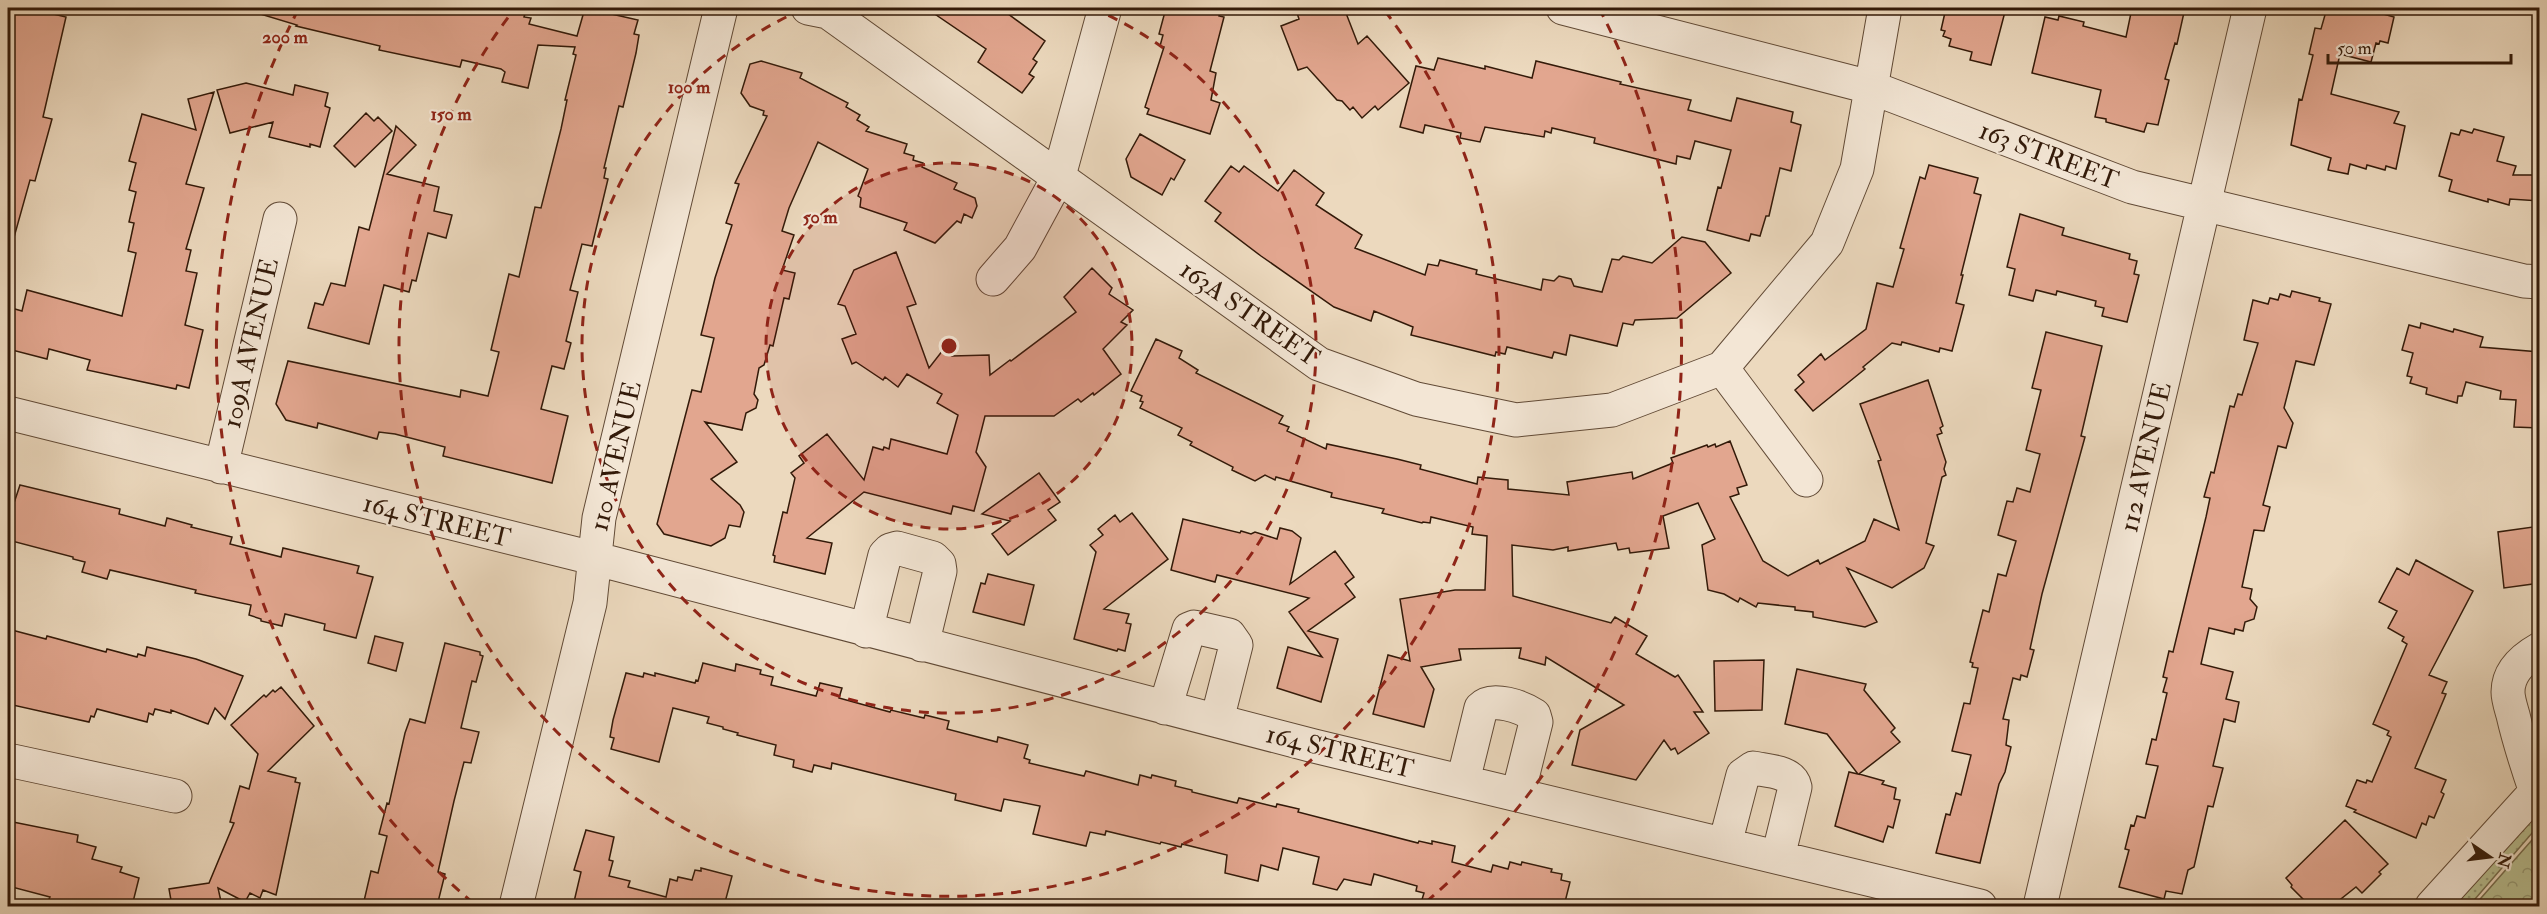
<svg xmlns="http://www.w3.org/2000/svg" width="2547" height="914" font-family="'IM FELL Double Pica',serif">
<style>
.grass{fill:url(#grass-dots);stroke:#766c4d;stroke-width:1.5}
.park{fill:url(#park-crowns);stroke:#766c4d;stroke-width:1.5}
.building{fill:#e2a68f;stroke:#331a09;stroke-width:1.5}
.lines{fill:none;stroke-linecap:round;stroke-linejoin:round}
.minor-casing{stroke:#614a36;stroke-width:35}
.minor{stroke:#f3e6d5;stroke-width:33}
.ring{fill:none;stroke:#8f2418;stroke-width:3;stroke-dasharray:10 8}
.labels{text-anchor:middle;stroke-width:4.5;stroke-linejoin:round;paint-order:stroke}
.street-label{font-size:26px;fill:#331a09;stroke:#f3e6d5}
.centre{fill:#8f2418;stroke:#f3e6d5;stroke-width:3}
.ring-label{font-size:18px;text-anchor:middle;font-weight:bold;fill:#8f2418;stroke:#f3e6d5;stroke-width:4.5;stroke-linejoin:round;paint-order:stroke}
</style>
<defs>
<pattern id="grass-dots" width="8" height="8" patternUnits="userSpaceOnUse" patternTransform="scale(1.5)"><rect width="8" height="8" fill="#b8bf91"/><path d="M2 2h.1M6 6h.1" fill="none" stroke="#969a75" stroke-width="1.8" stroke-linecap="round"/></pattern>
<pattern id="park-crowns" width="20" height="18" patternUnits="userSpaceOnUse" patternTransform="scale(1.5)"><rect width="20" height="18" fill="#b8bf91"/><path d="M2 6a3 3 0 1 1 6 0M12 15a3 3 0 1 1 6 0" fill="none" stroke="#969a75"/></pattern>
</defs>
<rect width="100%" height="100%" fill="#ecd9be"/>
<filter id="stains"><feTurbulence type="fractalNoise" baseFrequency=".00333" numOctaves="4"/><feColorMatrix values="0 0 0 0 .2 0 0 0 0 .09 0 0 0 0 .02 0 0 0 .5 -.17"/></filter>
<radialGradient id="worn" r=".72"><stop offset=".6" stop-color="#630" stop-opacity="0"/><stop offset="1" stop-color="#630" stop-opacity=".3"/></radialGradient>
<path class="grass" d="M 2539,809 L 2539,825 L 2469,906 L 2454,906 Z"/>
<path class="park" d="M 2539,832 L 2539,906 L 2474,906 Z"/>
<path class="building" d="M 11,8 L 28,8 L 66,17 L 43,117 L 52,119 L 35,181 L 30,180 L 13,241 L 8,240 L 8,22 Z
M 258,8 L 527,8 L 524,17 L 531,18 L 529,24 L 577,36 L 585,8 L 638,20 L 634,34 L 639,35 L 636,53 L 623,107 L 619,106 L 604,168 L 606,168 L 604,178 L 608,179 L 592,246 L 582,244 L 570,290 L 578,292 L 566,341 L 571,343 L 564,369 L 552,366 L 541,409 L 568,416 L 552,483 L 443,456 L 445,447 L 395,434 L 379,432 L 377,439 L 318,423 L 317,428 L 286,420 L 276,404 L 288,361 L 460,397 L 461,390 L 488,396 L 499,352 L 491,350 L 509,274 L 519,277 L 535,207 L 541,208 L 561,129 L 567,100 L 565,100 L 576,55 L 573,54 L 575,47 L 538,45 L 528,88 L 502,82 L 505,72 L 501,69 L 462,60 L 460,67 L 379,50 L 380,46 L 296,26 L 297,25 L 257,13 Z
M 926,8 L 1000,8 L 1045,41 L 1033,59 L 1037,62 L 1029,74 L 1034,77 L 1022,93 L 978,62 L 986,49 Z
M 1166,8 L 1221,8 L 1219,16 L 1224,17 L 1210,71 L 1216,73 L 1211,100 L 1220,103 L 1210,134 L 1147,114 L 1149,109 L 1145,107 L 1164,47 L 1160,46 L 1163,35 L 1159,34 Z
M 1312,8 L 1344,8 L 1358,44 L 1367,36 L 1409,83 L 1378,110 L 1375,106 L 1362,118 L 1353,107 L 1350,110 L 1342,101 L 1337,100 L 1307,67 L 1298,70 L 1281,26 L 1299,19 L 1297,13 Z
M 1946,8 L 2006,8 L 1991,65 L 1970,60 L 1972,52 L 1949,46 L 1951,39 L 1943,36 L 1945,31 L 1941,30 Z
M 2132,8 L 2185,8 L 2177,44 L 2175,43 L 2165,79 L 2169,80 L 2158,125 L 2147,123 L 2144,132 L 2106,122 L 2106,119 L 2095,117 L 2101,90 L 2032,73 L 2045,17 L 2058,20 L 2059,16 L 2084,22 L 2083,26 L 2126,37 Z
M 2327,8 L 2362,8 L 2394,17 L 2388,43 L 2380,41 L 2379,44 L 2376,43 L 2371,62 L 2340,54 L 2331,94 L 2399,112 L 2394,123 L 2405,126 L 2396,169 L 2386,166 L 2385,170 L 2367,165 L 2366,169 L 2350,164 L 2348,174 L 2328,170 L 2331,158 L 2291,145 L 2299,99 L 2302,100 L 2313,55 L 2309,54 L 2315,28 L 2321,29 Z
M 1438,58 L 1485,69 L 1485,66 L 1532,78 L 1536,61 L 1621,82 L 1620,84 L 1691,100 L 1688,110 L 1731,121 L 1737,98 L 1793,112 L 1791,122 L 1801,125 L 1791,171 L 1780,168 L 1769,216 L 1766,216 L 1760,236 L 1751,234 L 1749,241 L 1707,230 L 1718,187 L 1721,188 L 1731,150 L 1695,141 L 1690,159 L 1677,156 L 1676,164 L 1594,143 L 1595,138 L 1552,128 L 1551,133 L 1545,131 L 1544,137 L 1485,127 L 1480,142 L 1460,138 L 1461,133 L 1425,125 L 1423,133 L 1400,127 L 1416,66 L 1434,70 Z
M 761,61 L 802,73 L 800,78 L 848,103 L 846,107 L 860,115 L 857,120 L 869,127 L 866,131 L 907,144 L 904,153 L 914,156 L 913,160 L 923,163 L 922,167 L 957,183 L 954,189 L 975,198 L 977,206 L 972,218 L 964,214 L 961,223 L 957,221 L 935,243 L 904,230 L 907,223 L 860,207 L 861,198 L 858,196 L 868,169 L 818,142 L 789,208 L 782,231 L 794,235 L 782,270 L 795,273 L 789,299 L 784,298 L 773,346 L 770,345 L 764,365 L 759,368 L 754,394 L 758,400 L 756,408 L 746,413 L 742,430 L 705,422 L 737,462 L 711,479 L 740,505 L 744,512 L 740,527 L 729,525 L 725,538 L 711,546 L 664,534 L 657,524 L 692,390 L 701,392 L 710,355 L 714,338 L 701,335 L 715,278 L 732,225 L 726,223 L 739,184 L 735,183 L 767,116 L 763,115 L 764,111 L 750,106 L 741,93 L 750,64 Z
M 246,83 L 293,95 L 295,85 L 328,93 L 325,106 L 330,108 L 320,147 L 310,144 L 310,147 L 269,137 L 273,122 L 230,133 L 217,90 Z
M 214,92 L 186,184 L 204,188 L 186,249 L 191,250 L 186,271 L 197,273 L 185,325 L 203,330 L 189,388 L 177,385 L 176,389 L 87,370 L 90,360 L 49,349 L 47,359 L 8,349 L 8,307 L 22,311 L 27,290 L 122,316 L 136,253 L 128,251 L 134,223 L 129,222 L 136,192 L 129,190 L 136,163 L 129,161 L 142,114 L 196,130 L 188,99 Z
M 366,113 L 374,121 L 378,117 L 392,131 L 355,167 L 334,146 Z
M 396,126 L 416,145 L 387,174 L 439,187 L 434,211 L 452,215 L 446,238 L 428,233 L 416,281 L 412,280 L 409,292 L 384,285 L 369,344 L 308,328 L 315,303 L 323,305 L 331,283 L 345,286 L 359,227 L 369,230 Z
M 2474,129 L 2504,137 L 2497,161 L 2516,166 L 2513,175 L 2540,175 L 2540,201 L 2510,199 L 2509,205 L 2488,199 L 2488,202 L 2449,191 L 2452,180 L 2439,176 L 2451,133 L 2459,135 L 2461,130 L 2472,133 Z
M 1140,134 L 1185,160 L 1174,180 L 1171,178 L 1162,195 L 1131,177 L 1126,159 Z
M 1929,165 L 1978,178 L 1974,193 L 1981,195 L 1961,275 L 1963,275 L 1956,303 L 1964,305 L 1952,351 L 1940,348 L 1939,352 L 1902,342 L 1901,345 L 1892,343 L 1863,367 L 1865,369 L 1813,411 L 1795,390 L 1804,382 L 1798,375 L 1821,354 L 1825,360 L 1866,329 L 1877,283 L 1893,287 L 1904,249 L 1900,248 L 1920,177 L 1925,179 Z
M 1231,166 L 1239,172 L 1244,166 L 1278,191 L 1294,170 L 1324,193 L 1316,205 L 1362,235 L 1355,248 L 1425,275 L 1428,264 L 1438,266 L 1440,260 L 1477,270 L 1476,274 L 1541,290 L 1543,279 L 1554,281 L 1559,276 L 1571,279 L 1574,286 L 1602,292 L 1612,259 L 1619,260 L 1623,256 L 1652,263 L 1682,237 L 1705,242 L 1731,273 L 1677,318 L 1635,320 L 1633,325 L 1623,323 L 1617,346 L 1570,335 L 1566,355 L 1554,352 L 1552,358 L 1507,347 L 1505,354 L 1496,352 L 1495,356 L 1411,335 L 1413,327 L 1374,311 L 1371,321 L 1334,307 L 1261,256 L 1215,221 L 1221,213 L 1205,201 Z
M 2020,214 L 2064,228 L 2062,235 L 2130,254 L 2129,259 L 2137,261 L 2134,274 L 2139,275 L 2127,322 L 2102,316 L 2104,308 L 2095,306 L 2096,301 L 2057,291 L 2056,295 L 2036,290 L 2033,301 L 2009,295 L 2015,269 L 2007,267 Z
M 896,252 L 916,304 L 907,307 L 929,368 L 943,350 L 952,356 L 989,355 L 990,375 L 1010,360 L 1011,361 L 1076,312 L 1064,297 L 1092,268 L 1112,288 L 1109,294 L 1133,310 L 1121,322 L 1127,325 L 1103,349 L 1121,374 L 1094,395 L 1093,393 L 1081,402 L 1078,399 L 1054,416 L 985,416 L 976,452 L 986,467 L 974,511 L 953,506 L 951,514 L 864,492 L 807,538 L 832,543 L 825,574 L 774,562 L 775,556 L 773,555 L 783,512 L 787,513 L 795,478 L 791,473 L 804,463 L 799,456 L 827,434 L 864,480 L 873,447 L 883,450 L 884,447 L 889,449 L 891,439 L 947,454 L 958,415 L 937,403 L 942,394 L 907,374 L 898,387 L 885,377 L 883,380 L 856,362 L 852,364 L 842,339 L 856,334 L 845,306 L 838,304 L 854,270 Z
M 2292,291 L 2320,298 L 2319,301 L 2331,304 L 2314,365 L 2296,361 L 2284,408 L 2293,423 L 2286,448 L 2278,446 L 2263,505 L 2270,507 L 2264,531 L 2254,530 L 2242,587 L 2252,589 L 2250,599 L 2257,607 L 2254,619 L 2245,622 L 2243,631 L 2235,629 L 2234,634 L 2209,628 L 2201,664 L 2233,672 L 2226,699 L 2239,702 L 2235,722 L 2224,719 L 2213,766 L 2223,768 L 2213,807 L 2208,806 L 2194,867 L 2188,870 L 2182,894 L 2166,891 L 2164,899 L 2119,887 L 2129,850 L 2125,849 L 2131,825 L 2134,826 L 2137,816 L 2145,818 L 2158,766 L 2146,764 L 2152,739 L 2156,740 L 2167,693 L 2163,692 L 2167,678 L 2163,677 L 2169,651 L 2173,652 L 2206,517 L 2210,498 L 2204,497 L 2211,472 L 2214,473 L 2230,406 L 2234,407 L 2238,394 L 2242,395 L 2258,343 L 2244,340 L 2253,300 L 2268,304 L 2270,298 L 2278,300 L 2280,294 L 2290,297 Z
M 2421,323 L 2453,332 L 2454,329 L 2483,337 L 2480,347 L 2540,352 L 2540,428 L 2514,427 L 2516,400 L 2500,399 L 2501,391 L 2466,382 L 2462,396 L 2458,396 L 2457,403 L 2426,394 L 2427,388 L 2410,383 L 2412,377 L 2407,376 L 2413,353 L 2402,350 L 2409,325 L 2420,328 Z
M 2046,332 L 2102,346 L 2081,436 L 2085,437 L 2042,594 L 2030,649 L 2034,650 L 2027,677 L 2021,675 L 2020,680 L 2013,678 L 2003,719 L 2009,720 L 2006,745 L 2011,747 L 2005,772 L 1999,784 L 1980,863 L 1936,853 L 1946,814 L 1950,815 L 1956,793 L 1961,795 L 1971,755 L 1952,751 L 1964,703 L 1970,704 L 1978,668 L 1972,667 L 1973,663 L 1970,662 L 1983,610 L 1989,612 L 1998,574 L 2006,576 L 2016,541 L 1998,535 L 2007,501 L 2013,502 L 2017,488 L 2030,492 L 2040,454 L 2026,450 L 2041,390 L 2032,388 Z
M 1156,339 L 1182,351 L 1179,358 L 1198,370 L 1196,373 L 1283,416 L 1279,423 L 1289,427 L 1287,431 L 1326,449 L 1327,444 L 1397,459 L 1421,465 L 1420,469 L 1477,484 L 1478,477 L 1508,480 L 1508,489 L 1569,495 L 1567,482 L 1632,472 L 1633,479 L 1673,463 L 1671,458 L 1707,445 L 1708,447 L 1715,444 L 1716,447 L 1730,441 L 1747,485 L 1737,488 L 1739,494 L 1730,497 L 1763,561 L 1788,576 L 1818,560 L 1820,564 L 1865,541 L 1874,519 L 1899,530 L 1878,461 L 1881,460 L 1860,404 L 1928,380 L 1943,426 L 1940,428 L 1942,433 L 1937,435 L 1946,462 L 1944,469 L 1946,475 L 1942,477 L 1926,543 L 1934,546 L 1924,568 L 1892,588 L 1847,568 L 1877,622 L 1865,627 L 1813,617 L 1813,612 L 1795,610 L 1795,607 L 1758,603 L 1756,607 L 1740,598 L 1738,602 L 1724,594 L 1708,590 L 1702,545 L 1715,539 L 1698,503 L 1663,516 L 1669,548 L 1630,553 L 1629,548 L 1618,550 L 1616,543 L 1568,551 L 1568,547 L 1553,550 L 1512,545 L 1513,596 L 1611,623 L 1615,617 L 1647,636 L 1636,654 L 1675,677 L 1678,675 L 1703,712 L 1694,712 L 1709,733 L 1678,754 L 1675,748 L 1671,750 L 1664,740 L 1636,780 L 1572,765 L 1580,730 L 1624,705 L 1546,657 L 1545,665 L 1519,658 L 1521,648 L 1459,649 L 1461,660 L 1421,667 L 1434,689 L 1424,727 L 1373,714 L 1388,655 L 1410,661 L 1400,599 L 1455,590 L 1485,590 L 1487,536 L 1472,534 L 1473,527 L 1431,517 L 1430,523 L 1423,522 L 1422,523 L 1382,513 L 1384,509 L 1331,497 L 1332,493 L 1276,477 L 1275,480 L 1265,475 L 1255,481 L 1232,470 L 1233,467 L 1190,445 L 1192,442 L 1178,435 L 1182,428 L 1140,408 L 1143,402 L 1140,401 L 1142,396 L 1131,391 Z
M 1039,473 L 1060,502 L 1048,510 L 1056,520 L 1008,555 L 992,534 L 1010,521 L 982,514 Z
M 20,485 L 120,509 L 119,514 L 165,526 L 167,518 L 192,525 L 191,527 L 232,537 L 230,544 L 281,557 L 283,548 L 359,566 L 357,573 L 373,577 L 356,638 L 324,630 L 325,624 L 285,614 L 282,626 L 261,621 L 261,619 L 249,615 L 251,605 L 195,593 L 196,590 L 110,570 L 107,579 L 82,572 L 85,562 L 73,559 L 73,557 L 8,540 L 8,521 Z
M 1132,513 L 1168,559 L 1104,609 L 1129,614 L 1126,623 L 1131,624 L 1125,651 L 1118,649 L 1117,651 L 1074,639 L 1096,552 L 1090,545 L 1103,535 L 1098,529 L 1115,515 L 1120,522 Z
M 1183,519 L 1240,533 L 1241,531 L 1251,534 L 1255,532 L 1277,539 L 1280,528 L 1292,531 L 1301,538 L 1290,584 L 1335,551 L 1354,577 L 1345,584 L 1355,597 L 1308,631 L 1338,639 L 1321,702 L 1277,688 L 1288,647 L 1322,657 L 1289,612 L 1309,598 L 1217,575 L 1215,582 L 1171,570 Z
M 2540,526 L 2540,583 L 2504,588 L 2498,532 Z
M 2416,560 L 2473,591 L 2429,675 L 2447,682 L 2442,693 L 2446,694 L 2415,768 L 2446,780 L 2441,792 L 2444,794 L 2434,818 L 2429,816 L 2426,825 L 2422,823 L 2416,838 L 2354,812 L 2356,810 L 2346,806 L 2357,780 L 2366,783 L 2367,780 L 2372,782 L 2391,737 L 2387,735 L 2389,731 L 2373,724 L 2407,644 L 2402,641 L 2404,637 L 2388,628 L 2397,611 L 2379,602 L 2397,568 L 2409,575 Z
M 988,574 L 1034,585 L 1024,625 L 973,612 L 981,583 L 985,584 Z
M 8,629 L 46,639 L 47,636 L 106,652 L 107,649 L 137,657 L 138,654 L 145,656 L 147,647 L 196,659 L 243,676 L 225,719 L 215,708 L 208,724 L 171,710 L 171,713 L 155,709 L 153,715 L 149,713 L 147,722 L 97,709 L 94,717 L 91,716 L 89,722 L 8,704 Z
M 375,636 L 403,643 L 396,671 L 368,663 Z
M 445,643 L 480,652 L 480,655 L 483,656 L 476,682 L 472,681 L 461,728 L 479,732 L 471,763 L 464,762 L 454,801 L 438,872 L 445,874 L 437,906 L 374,906 L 375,904 L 364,901 L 371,871 L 378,873 L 387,836 L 379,834 L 387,803 L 389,804 L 405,733 L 410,719 L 425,723 Z
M 1764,660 L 1762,710 L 1715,711 L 1714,661 Z
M 703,663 L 735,671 L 736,664 L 761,670 L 760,674 L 773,677 L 771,685 L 816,696 L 820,683 L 842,688 L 839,698 L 890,712 L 891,710 L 924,718 L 925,715 L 949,721 L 947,729 L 997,742 L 998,737 L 1028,745 L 1024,758 L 1030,760 L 1029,763 L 1084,776 L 1086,771 L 1138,785 L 1140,775 L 1151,778 L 1152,775 L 1176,781 L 1175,786 L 1192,790 L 1192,792 L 1237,803 L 1239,798 L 1276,807 L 1277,804 L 1299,809 L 1298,812 L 1418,843 L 1419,841 L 1432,844 L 1432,841 L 1455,846 L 1452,862 L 1491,872 L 1493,865 L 1508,869 L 1510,862 L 1521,865 L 1522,862 L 1552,869 L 1551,872 L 1562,874 L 1561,880 L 1570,882 L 1564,906 L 1420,906 L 1424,893 L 1416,891 L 1417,886 L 1374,874 L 1371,885 L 1344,879 L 1337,890 L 1313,884 L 1319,857 L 1283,848 L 1278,870 L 1261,865 L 1258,881 L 1225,873 L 1227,855 L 1182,844 L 1181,847 L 1161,842 L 1160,844 L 1106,831 L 1105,835 L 1090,832 L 1086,846 L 1033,834 L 1040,806 L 1004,799 L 1001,811 L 955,800 L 956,794 L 832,763 L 831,769 L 814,765 L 812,772 L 793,767 L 794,760 L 774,755 L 776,745 L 737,735 L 738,733 L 723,729 L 723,727 L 707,723 L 709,717 L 673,708 L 659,762 L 611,749 L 614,738 L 610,737 L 613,720 L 626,673 L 643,677 L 644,673 L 655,676 L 655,673 L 695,683 L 696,680 L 698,681 Z
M 1797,669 L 1866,684 L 1864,690 L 1895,728 L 1891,732 L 1900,742 L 1859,774 L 1884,781 L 1882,784 L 1896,788 L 1894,799 L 1900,800 L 1893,828 L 1888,826 L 1883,842 L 1835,826 L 1849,772 L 1858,774 L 1827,734 L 1785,724 Z
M 281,687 L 314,726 L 268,771 L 296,778 L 295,782 L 300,783 L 276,895 L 263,890 L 260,898 L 250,893 L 245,902 L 218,888 L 222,906 L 172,906 L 169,889 L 209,883 L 234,823 L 230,822 L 240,786 L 249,789 L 258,754 L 231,725 L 264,695 L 266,697 L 273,690 L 275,692 Z
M 2345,820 L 2388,864 L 2379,872 L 2381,874 L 2362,893 L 2356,887 L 2332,906 L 2310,906 L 2291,887 L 2292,885 L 2286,878 Z
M 8,821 L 78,835 L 77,842 L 96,847 L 92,859 L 122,867 L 120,872 L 139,878 L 132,906 L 50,906 L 52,900 L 49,899 L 50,897 L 8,886 Z
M 586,830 L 614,837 L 609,860 L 613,861 L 609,876 L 630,881 L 628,887 L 666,897 L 670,879 L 677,881 L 678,877 L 692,880 L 695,870 L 701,871 L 701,868 L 732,876 L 724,906 L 573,906 L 581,872 L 574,870 Z"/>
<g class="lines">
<defs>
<path id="minor" d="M 808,8 L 828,12 L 1319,364 L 1416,399 L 1516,420 L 1612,410 L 1722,368 L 1827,243 L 1857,169 L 1885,8
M 1563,8 L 1870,87 L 2132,187 L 2524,281 L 2540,282
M 993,279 L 1020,248 L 1059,176 L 1105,8
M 1722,368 L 1806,480
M 8,413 L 593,558 L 1314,746 L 1980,906
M 221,467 L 280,219
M 866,631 L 885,555 L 890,550 L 897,548 L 933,558 L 939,564 L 940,571 L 922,645
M 1165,708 L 1189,629 L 1194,627 L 1229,635 L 1236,645 L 1217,720
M 8,760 L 175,796
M 1463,781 L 1481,708 C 1492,696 1522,707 1534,715 L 1536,722 L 1518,794
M 2536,792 C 2527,766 2519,741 2513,715 C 2511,708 2508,699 2508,692 C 2508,672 2524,658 2540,649
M 1725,844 L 1743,775 L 1753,768 C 1767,771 1792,771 1795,787 L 1778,857
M 516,906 L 590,603 L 599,518 L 721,8
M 2040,906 L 2250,8
M 2432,906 L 2540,787"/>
</defs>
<use href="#minor" class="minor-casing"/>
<use href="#minor" class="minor"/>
</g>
<circle cx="949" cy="346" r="183" fill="#8f2418" fill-opacity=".12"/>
<g class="ring">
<circle cx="949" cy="346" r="183"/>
<path d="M1092 8A367 367 0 1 1 806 8"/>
<path d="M1385 11A550 550 0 1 1 513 11"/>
<path d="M473 903A733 733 0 0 1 299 8M1599 8A733 733 0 0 1 1425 903"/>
</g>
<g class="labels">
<g class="street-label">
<text transform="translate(2049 155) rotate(21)" y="9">163 STREET</text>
<text transform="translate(1250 313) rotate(35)" y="9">163A STREET</text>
<text transform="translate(250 343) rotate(-77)" y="9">109A AVENUE</text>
<text transform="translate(615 456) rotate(-77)" y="9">110 AVENUE</text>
<text transform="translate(2145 457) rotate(-77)" y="9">112 AVENUE</text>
<text transform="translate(437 520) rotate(14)" y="9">164 STREET</text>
<text transform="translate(1340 751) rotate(14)" y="9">164 STREET</text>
</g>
</g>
<circle cx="949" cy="346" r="9" class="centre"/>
<g class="ring-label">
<text x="285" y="43">200 m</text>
<text x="689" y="93">100 m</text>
<text x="451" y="120">150 m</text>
<text x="820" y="223">50 m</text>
</g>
<rect width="2547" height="914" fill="none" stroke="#ecd9be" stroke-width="30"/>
<rect x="9" y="9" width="2529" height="896" fill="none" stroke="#331a09" stroke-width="3"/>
<rect x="15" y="15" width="2517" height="884" fill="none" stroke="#331a09" stroke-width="1.5"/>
<g transform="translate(2490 857) rotate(104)" stroke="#f3e6d5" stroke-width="4.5" paint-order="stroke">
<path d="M0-4.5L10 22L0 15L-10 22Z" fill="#331a09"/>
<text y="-9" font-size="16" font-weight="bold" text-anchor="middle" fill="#331a09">N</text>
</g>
<path d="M2328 54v9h183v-9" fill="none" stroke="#331a09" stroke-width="3"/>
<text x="2337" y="54" font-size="18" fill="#331a09" stroke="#f3e6d5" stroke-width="4.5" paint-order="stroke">50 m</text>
<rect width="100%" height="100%" filter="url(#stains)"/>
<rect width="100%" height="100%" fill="url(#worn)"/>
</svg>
